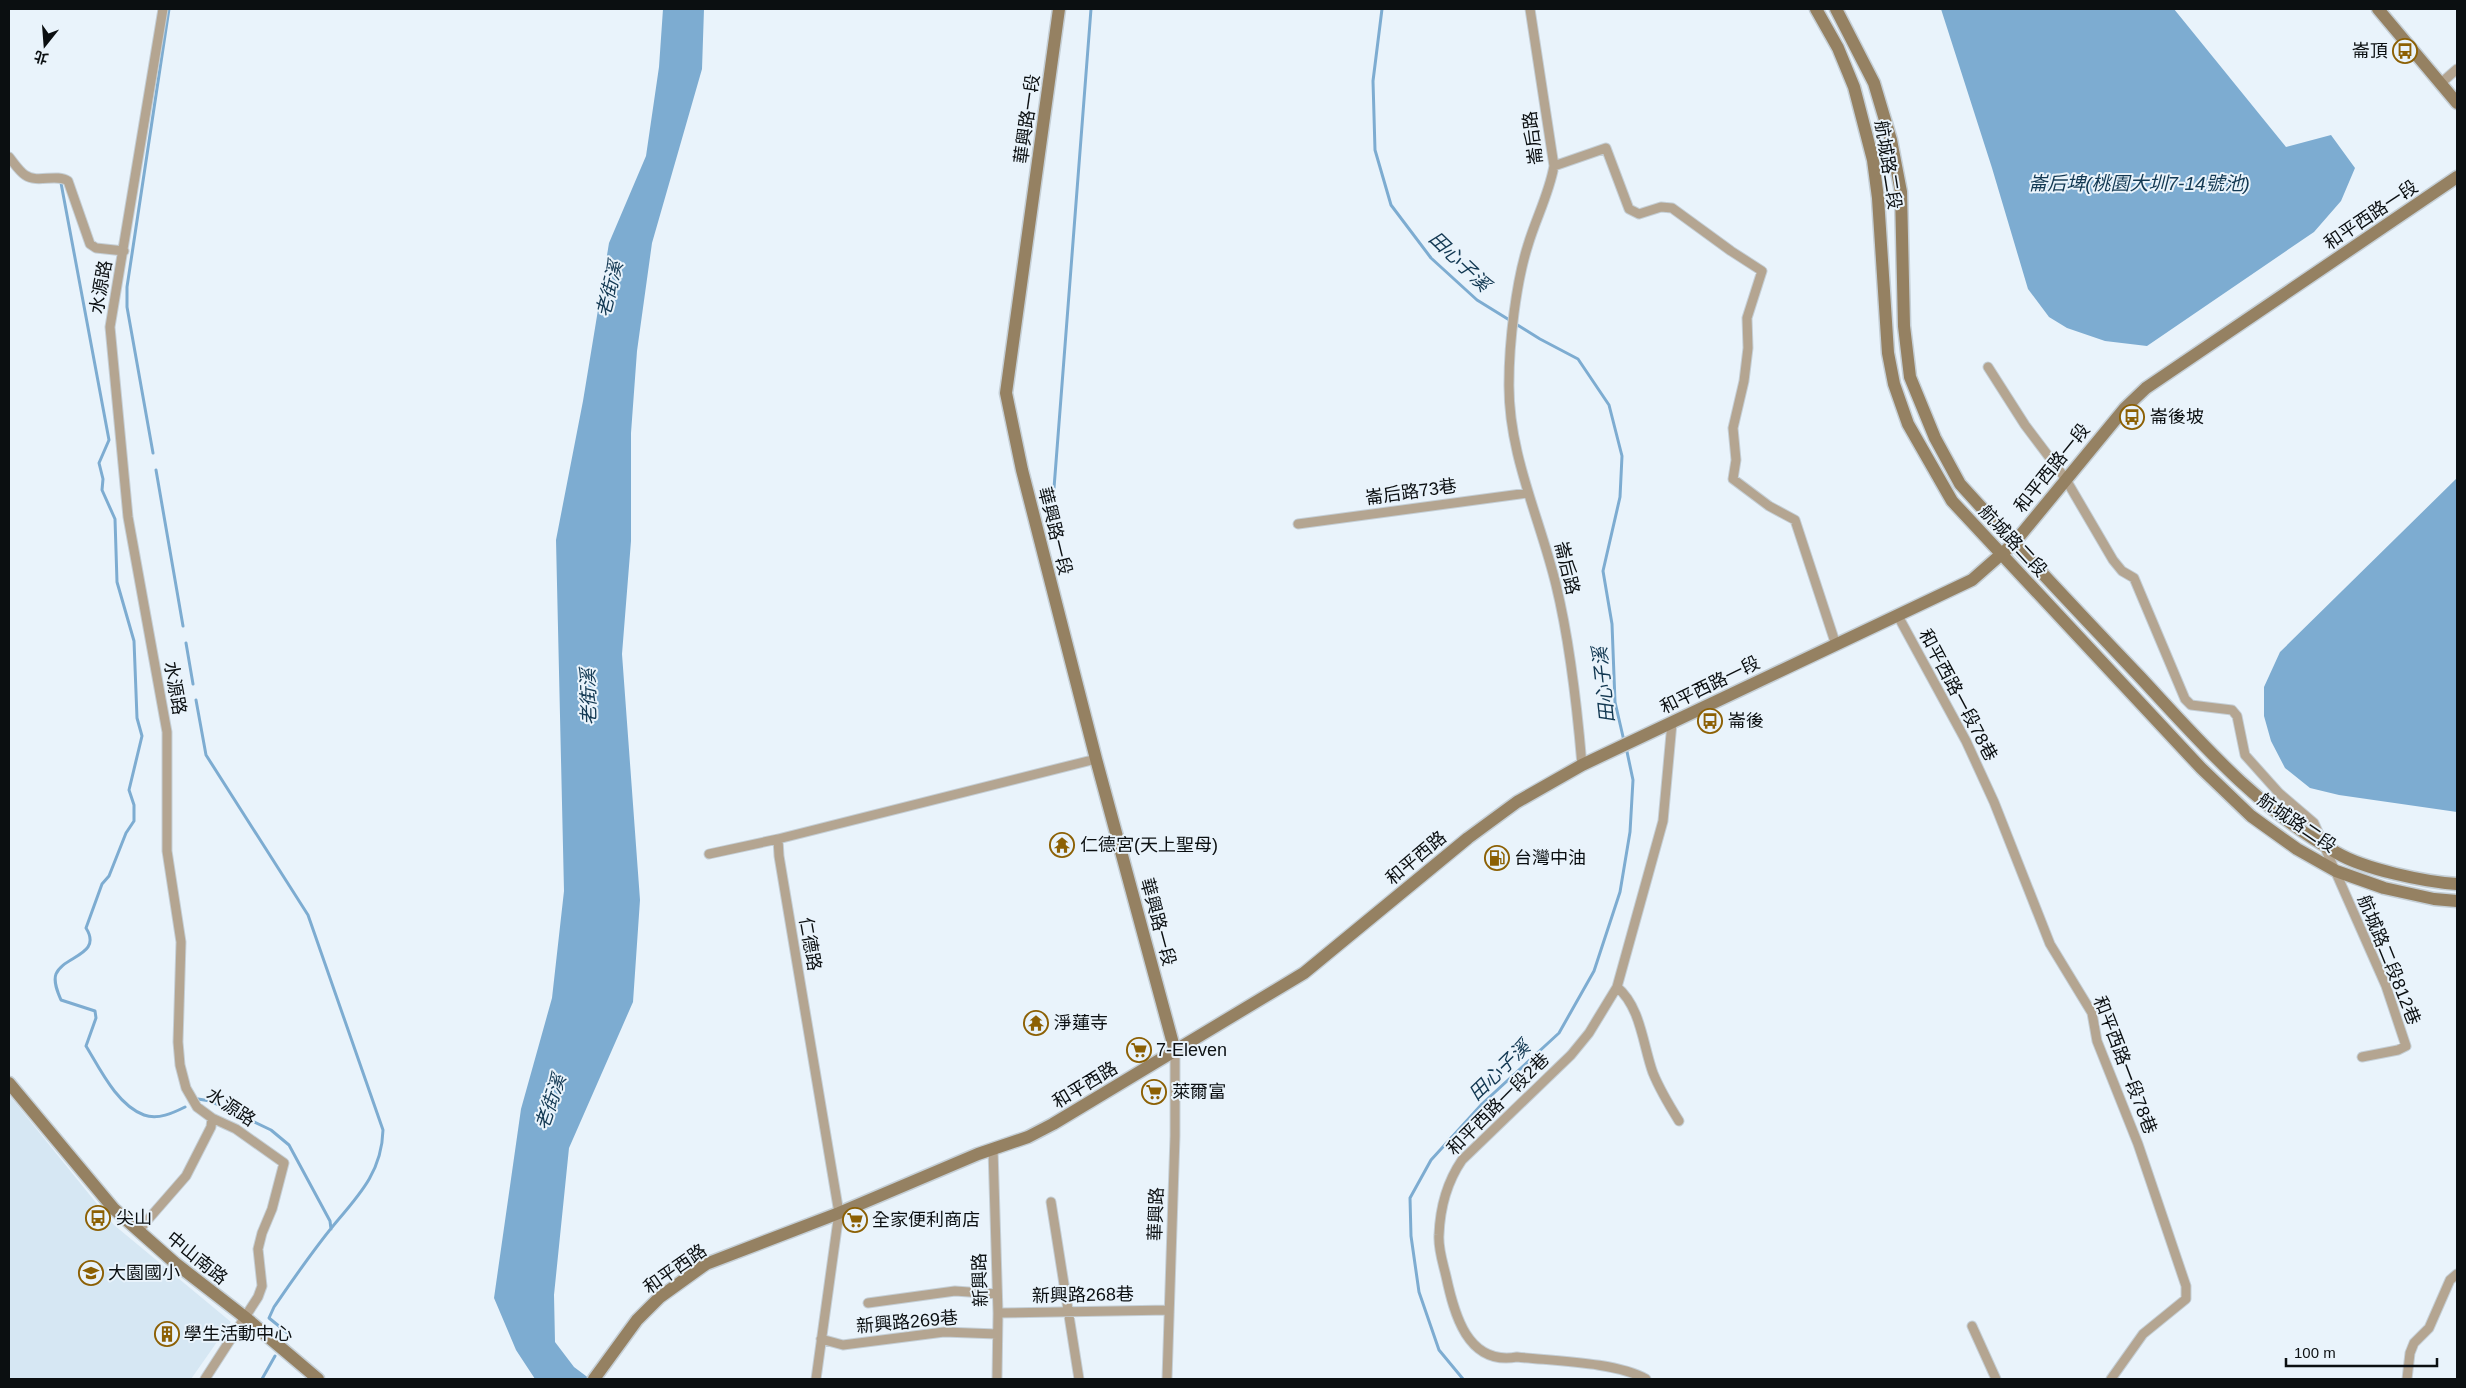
<svg xmlns="http://www.w3.org/2000/svg" width="2466" height="1388" font-family="Helvetica,'Noto Sans TC',sans-serif">
<style>
.built{fill:#d6e7f3}
.water{fill:#7dacd1}
.lines{fill:none;stroke-linecap:round;stroke-linejoin:round}
.stream{stroke:#7dacd1;stroke-width:3}
.street-casing{stroke:#c5cfd6;stroke-width:11}
.secondary-casing{stroke:#c5cfd6;stroke-width:15}
.street{stroke:#b4a591;stroke-width:9}
.secondary{stroke:#958162;stroke-width:12}
.labels{text-anchor:middle;stroke-width:4;stroke-linejoin:round;paint-order:stroke}
.poi-label{font-size:18px;fill:#0b0f11;stroke:#e9f3fb;text-anchor:start}
.street-label{font-size:18px;fill:#0b0f11;stroke:#e9f3fb}
.water-label{font-size:19px;font-style:italic;fill:#123852;stroke:#e9f3fb}
</style>
<rect width="100%" height="100%" fill="#e9f3fb"/>
<path class="built" d="M 9,1095 L 114,1225 L 231,1322 L 191,1379 L 9,1379 Z"/>
<path class="water" d="M 663,9 L 704,9 L 702,69 L 652,243 L 637,351 L 631,433 L 631,541 L 622,654 L 640,900 L 633,1002 L 569,1148 L 554,1295 L 555,1342 L 574,1367 L 590,1379 L 535,1379 L 516,1350 L 494,1298 L 521,1109 L 552,998 L 564,891 L 556,540 L 583,401 L 609,243 L 646,156 L 659,67 Z
M 1941,9 L 2174,9 L 2286,147 L 2331,135 L 2355,168 L 2341,201 L 2314,232 L 2147,346 L 2105,341 L 2067,328 L 2049,317 L 2028,289 L 1992,168 Z
M 2457,478 L 2457,812 L 2339,795 L 2310,788 L 2285,768 L 2271,741 L 2264,716 L 2264,687 L 2280,652 Z"/>
<g class="lines">
<path class="stream" d="M 1382,9 L 1373,81 L 1375,150 L 1391,205 L 1431,258 L 1477,300 L 1540,339 L 1578,359 L 1609,405 L 1622,456 L 1620,497 L 1603,571 L 1612,624 L 1615,702 L 1624,741
M 61,183 L 109,440 L 99,463 L 103,479 L 102,490 L 115,519 L 117,582 L 134,641 L 137,718 L 142,736 L 129,790 L 134,805 L 134,821 L 126,833 L 109,876 L 102,884 L 86,928 C 103,955 63,956 56,974 C 53,982 58,993 61,1000 L 95,1011 L 96,1018 L 86,1046 C 100,1069 117,1105 144,1115 C 158,1120 173,1113 185,1107
M 153,453 L 127,307 L 127,287 L 169,9
M 156,470 L 183,626
M 1050,540 L 1091,9
M 186,643 L 193,684
M 196,700 L 206,755 L 308,915 L 383,1130 C 382,1169 362,1192 338,1220 C 315,1247 294,1278 274,1307 L 269,1318 L 290,1335 L 286,1341
M 198,1099 L 210,1101 L 271,1130 L 289,1145 L 330,1221 L 331,1229
M 262,1379 L 275,1356
M 1463,1379 L 1439,1350 L 1419,1292 L 1411,1236 L 1410,1198 L 1431,1160 L 1482,1104 L 1559,1033 L 1594,971 L 1620,892 L 1630,832 L 1633,780 L 1626,747"/>
<defs>
<path id="street" d="M 163,9 L 110,327 L 128,517 L 167,732 L 167,851 L 181,942 L 178,1042 L 180,1065 L 186,1088 L 197,1107 L 212,1118 L 236,1129 L 284,1163 L 272,1209 L 262,1233 L 258,1249 L 262,1286 L 258,1297 L 205,1379
M 1530,9 L 1554,166 C 1549,194 1536,218 1528,245 C 1516,282 1509,343 1509,383 C 1508,454 1540,518 1556,585 C 1570,642 1577,706 1582,765
M 2441,83 L 2457,69
M 9,157 C 14,163 19,171 25,175 C 38,184 56,173 68,181 L 90,244 L 96,248 L 124,251
M 1554,166 L 1606,148 L 1629,209 L 1639,214 L 1661,207 L 1672,208 L 1731,251 L 1762,271 L 1747,318 L 1748,348 L 1744,381 L 1733,428 L 1736,460 L 1733,479 L 1769,506 L 1795,520 L 1836,645
M 1988,367 L 2025,425 L 2065,478 L 2113,560 L 2122,571 L 2134,578 L 2185,699 L 2191,705 L 2232,710 L 2237,716 L 2245,755 L 2279,793 L 2314,823 L 2386,986 L 2406,1046 L 2398,1050 L 2362,1057
M 1298,524 L 1528,493
M 1898,616 L 1966,741 L 1994,802 L 2050,944 L 2092,1013 L 2097,1041 L 2138,1144 L 2186,1286 L 2186,1299 L 2143,1334 L 2111,1379
M 709,854 L 778,839
M 1617,987 C 1641,1007 1643,1046 1653,1073 C 1660,1090 1669,1105 1679,1121
M 993,1149 L 998,1313 L 997,1379
M 1051,1202 L 1079,1379
M 138,1231 L 186,1176 L 211,1127 L 212,1118
M 868,1303 L 955,1291 L 997,1294
M 998,1313 L 1169,1310
M 1972,1326 L 1996,1379
M 821,1339 L 843,1345 L 944,1332 L 997,1334
M 816,1379 L 839,1213 L 779,856 L 778,839 L 1096,759
M 1167,1379 L 1175,1136 L 1175,1051
M 1646,1379 C 1616,1362 1553,1361 1517,1357 C 1467,1366 1454,1313 1446,1276 C 1443,1263 1438,1249 1439,1235 C 1440,1209 1447,1182 1462,1160 L 1571,1055 L 1589,1033 L 1617,987 L 1663,821 L 1672,723
M 2407,1379 L 2410,1353 L 2414,1343 L 2429,1328 L 2450,1280 L 2457,1274"/>
<path id="secondary" d="M 1059,9 L 1006,393 L 1022,470 L 1096,759 L 1175,1051
M 1816,9 L 1838,48 L 1854,87 L 1873,160 L 1878,198 L 1888,353 L 1894,384 L 1908,424 L 1952,501 L 2201,768 L 2251,816 L 2297,849 L 2336,871 L 2384,888 L 2434,899 L 2457,901
M 1836,9 L 1874,83 L 1891,140 L 1901,192 L 1904,326 L 1910,377 L 1935,438 L 1960,484 C 2020,550 2080,614 2141,678 C 2202,744 2257,808 2337,853 C 2364,869 2425,882 2457,884
M 2378,9 L 2457,103
M 9,1083 L 114,1209 L 175,1263 L 246,1318 L 318,1379
M 594,1379 L 637,1320 L 660,1297 L 706,1264 L 839,1213 L 978,1154 L 1028,1137 L 1053,1124 L 1304,973 L 1468,838 L 1517,802 L 1582,765 L 1972,580 L 2014,543 L 2125,408 L 2146,388 L 2457,177"/>
</defs>
<use href="#street" class="street-casing"/>
<use href="#secondary" class="secondary-casing"/>
<use href="#street" class="street"/>
<use href="#secondary" class="secondary"/>
</g>
<defs>
<symbol id="bus-ring" viewBox="-11 -11 22 22"><circle r="9.5" fill="#e9f3fb" stroke="#8c6004" stroke-width="1.5"/><path d="M-5-6H5V4H4V6H2V4H-2V6H-4V4H-5ZM-3.5-4V0h7V-4ZM-3.5 1.2v1.5H-2V1.2ZM2 1.2v1.5H3.5V1.2Z" fill="#8c6004"/></symbol>
<symbol id="temple-ring" viewBox="-11 -11 22 22"><circle r="9.5" fill="#e9f3fb" stroke="#8c6004" stroke-width="1.5"/><path d="M0-6L5-2H3V0L6.5 2.5H4V6H1.5V3h-3V6H-4V2.5H-6.5L-3 0V-2H-5Z" fill="#8c6004"/></symbol>
<symbol id="fuel-ring" viewBox="-11 -11 22 22"><circle r="9.5" fill="#e9f3fb" stroke="#8c6004" stroke-width="1.5"/><path d="M-5.5-6h7V0h2V4h1.3V-2.5L3-4.5l.8-.8L6-3V5H2.5V1h-1V6h-7ZM-4.2-4.7v3.2H.2V-4.7Z" fill="#8c6004"/></symbol>
<symbol id="supermarket-ring" viewBox="-11 -11 22 22"><circle r="9.5" fill="#e9f3fb" stroke="#8c6004" stroke-width="1.5"/><path d="M-6-5.5h2.5l.6 2H6L4.5 2H-2.5L-4.4-4H-6ZM-1.5 3.2a1.3 1.3 0 1 0 .1 0ZM3 3.2a1.3 1.3 0 1 0 .1 0Z" fill="#8c6004"/></symbol>
<symbol id="school-ring" viewBox="-11 -11 22 22"><circle r="9.5" fill="#e9f3fb" stroke="#8c6004" stroke-width="1.5"/><path d="M0-5L7-2L0 1L-7-2ZM-4 1L0 2.5L4 1V4Q0 6-4 4Z" fill="#8c6004"/></symbol>
<symbol id="building-ring" viewBox="-11 -11 22 22"><circle r="9.5" fill="#e9f3fb" stroke="#8c6004" stroke-width="1.5"/><path d="M-4-6H4V6H1V3H-1V6H-4ZM-2.5-4.3h1.7v1.8h-1.7ZM.8-4.3h1.7v1.8H.8ZM-2.5-1h1.7V.8h-1.7ZM.8-1h1.7V.8H.8Z" fill="#8c6004"/></symbol>
</defs>
<g fill-rule="evenodd">
<use href="#bus-ring" x="2391" y="37" width="28" height="28"/>
<use href="#bus-ring" x="2118" y="403" width="28" height="28"/>
<use href="#bus-ring" x="1696" y="707" width="28" height="28"/>
<use href="#temple-ring" x="1048" y="831" width="28" height="28"/>
<use href="#fuel-ring" x="1483" y="844" width="28" height="28"/>
<use href="#temple-ring" x="1022" y="1009" width="28" height="28"/>
<use href="#supermarket-ring" x="1125" y="1036" width="28" height="28"/>
<use href="#supermarket-ring" x="1140" y="1078" width="28" height="28"/>
<use href="#bus-ring" x="84" y="1204" width="28" height="28"/>
<use href="#supermarket-ring" x="841" y="1206" width="28" height="28"/>
<use href="#school-ring" x="77" y="1259" width="28" height="28"/>
<use href="#building-ring" x="153" y="1320" width="28" height="28"/>
</g>
<g class="labels">
<g class="poi-label">
<text x="2388" y="57" text-anchor="end">崙頂</text>
<text x="2150" y="423">崙後坡</text>
<text x="1728" y="727">崙後</text>
<text x="1080" y="851">仁德宮(天上聖母)</text>
<text x="1514" y="864">台灣中油</text>
<text x="1054" y="1029">淨蓮寺</text>
<text x="1156" y="1056">7-Eleven</text>
<text x="1172" y="1098">萊爾富</text>
<text x="116" y="1224">尖山</text>
<text x="872" y="1226">全家便利商店</text>
<text x="108" y="1279">大園國小</text>
<text x="184" y="1340">學生活動中心</text>
</g>
<g class="street-label">
<text transform="translate(1027 119) rotate(-82)" y="6">華興路一段</text>
<text transform="translate(1533 138) rotate(-97)" y="6">崙后路</text>
<text transform="translate(1888 165) rotate(81)" y="6">航城路二段</text>
<text transform="translate(2371 215) rotate(-34)" y="6">和平西路一段</text>
<text transform="translate(101 287) rotate(-80)" y="6">水源路</text>
<text transform="translate(2052 468) rotate(-51)" y="6">和平西路一段</text>
<text transform="translate(1411 492) rotate(-8)" y="6">崙后路73巷</text>
<text transform="translate(1055 531) rotate(76)" y="6">華興路一段</text>
<text transform="translate(2013 541) rotate(47)" y="6">航城路二段</text>
<text transform="translate(1567 568) rotate(76)" y="6">崙后路</text>
<text transform="translate(1710 685) rotate(-26)" y="6">和平西路一段</text>
<text transform="translate(175 688) rotate(80)" y="6">水源路</text>
<text transform="translate(1958 695) rotate(62)" y="6">和平西路一段78巷</text>
<text transform="translate(2297 823) rotate(34)" y="6">航城路二段</text>
<text transform="translate(1416 858) rotate(-40)" y="6">和平西路</text>
<text transform="translate(1158 922) rotate(75)" y="6">華興路一段</text>
<text transform="translate(810 944) rotate(80)" y="6">仁德路</text>
<text transform="translate(2389 960) rotate(68)" y="6">航城路二段812巷</text>
<text transform="translate(2125 1065) rotate(69)" y="6">和平西路一段78巷</text>
<text transform="translate(1085 1085) rotate(-31)" y="6">和平西路</text>
<text transform="translate(1498 1104) rotate(-45)" y="6">和平西路一段2巷</text>
<text transform="translate(231 1107) rotate(33)" y="6">水源路</text>
<text transform="translate(1156 1214) rotate(-88)" y="6">華興路</text>
<text transform="translate(197 1258) rotate(39)" y="6">中山南路</text>
<text transform="translate(675 1269) rotate(-35)" y="6">和平西路</text>
<text transform="translate(980 1280) rotate(-92)" y="6">新興路</text>
<text transform="translate(1083 1295) rotate(-1)" y="6">新興路268巷</text>
<text transform="translate(907 1322) rotate(-5)" y="6">新興路269巷</text>
</g>
<g class="water-label">
<text x="2139" y="190">崙后埤(桃園大圳7-14號池)</text>
<text transform="translate(1460 261) rotate(44)" y="7">田心子溪</text>
<text transform="translate(609 289) rotate(-76)" y="7">老街溪</text>
<text transform="translate(1603 685) rotate(-96)" y="7">田心子溪</text>
<text transform="translate(588 697) rotate(-91)" y="7">老街溪</text>
<text transform="translate(1499 1070) rotate(-44)" y="7">田心子溪</text>
<text transform="translate(550 1102) rotate(-71)" y="7">老街溪</text>
</g>
</g>
<rect width="2466" height="1388" fill="none" stroke="#0b0f11" stroke-width="20"/>
<g transform="translate(45 45) rotate(197)" stroke="#e9f3fb" stroke-width="4" paint-order="stroke">
<path d="M0-4L9 19L0 12L-9 19Z" fill="#0b0f11"/>
<text y="-8" font-size="14" font-weight="bold" text-anchor="middle" fill="#0b0f11">北</text>
</g>
<path d="M2286 1358v8h151v-8" fill="none" stroke="#0b0f11" stroke-width="2.5"/>
<text x="2294" y="1358" font-size="15" fill="#0b0f11" stroke="#e9f3fb" stroke-width="4" paint-order="stroke">100 m</text>
</svg>
